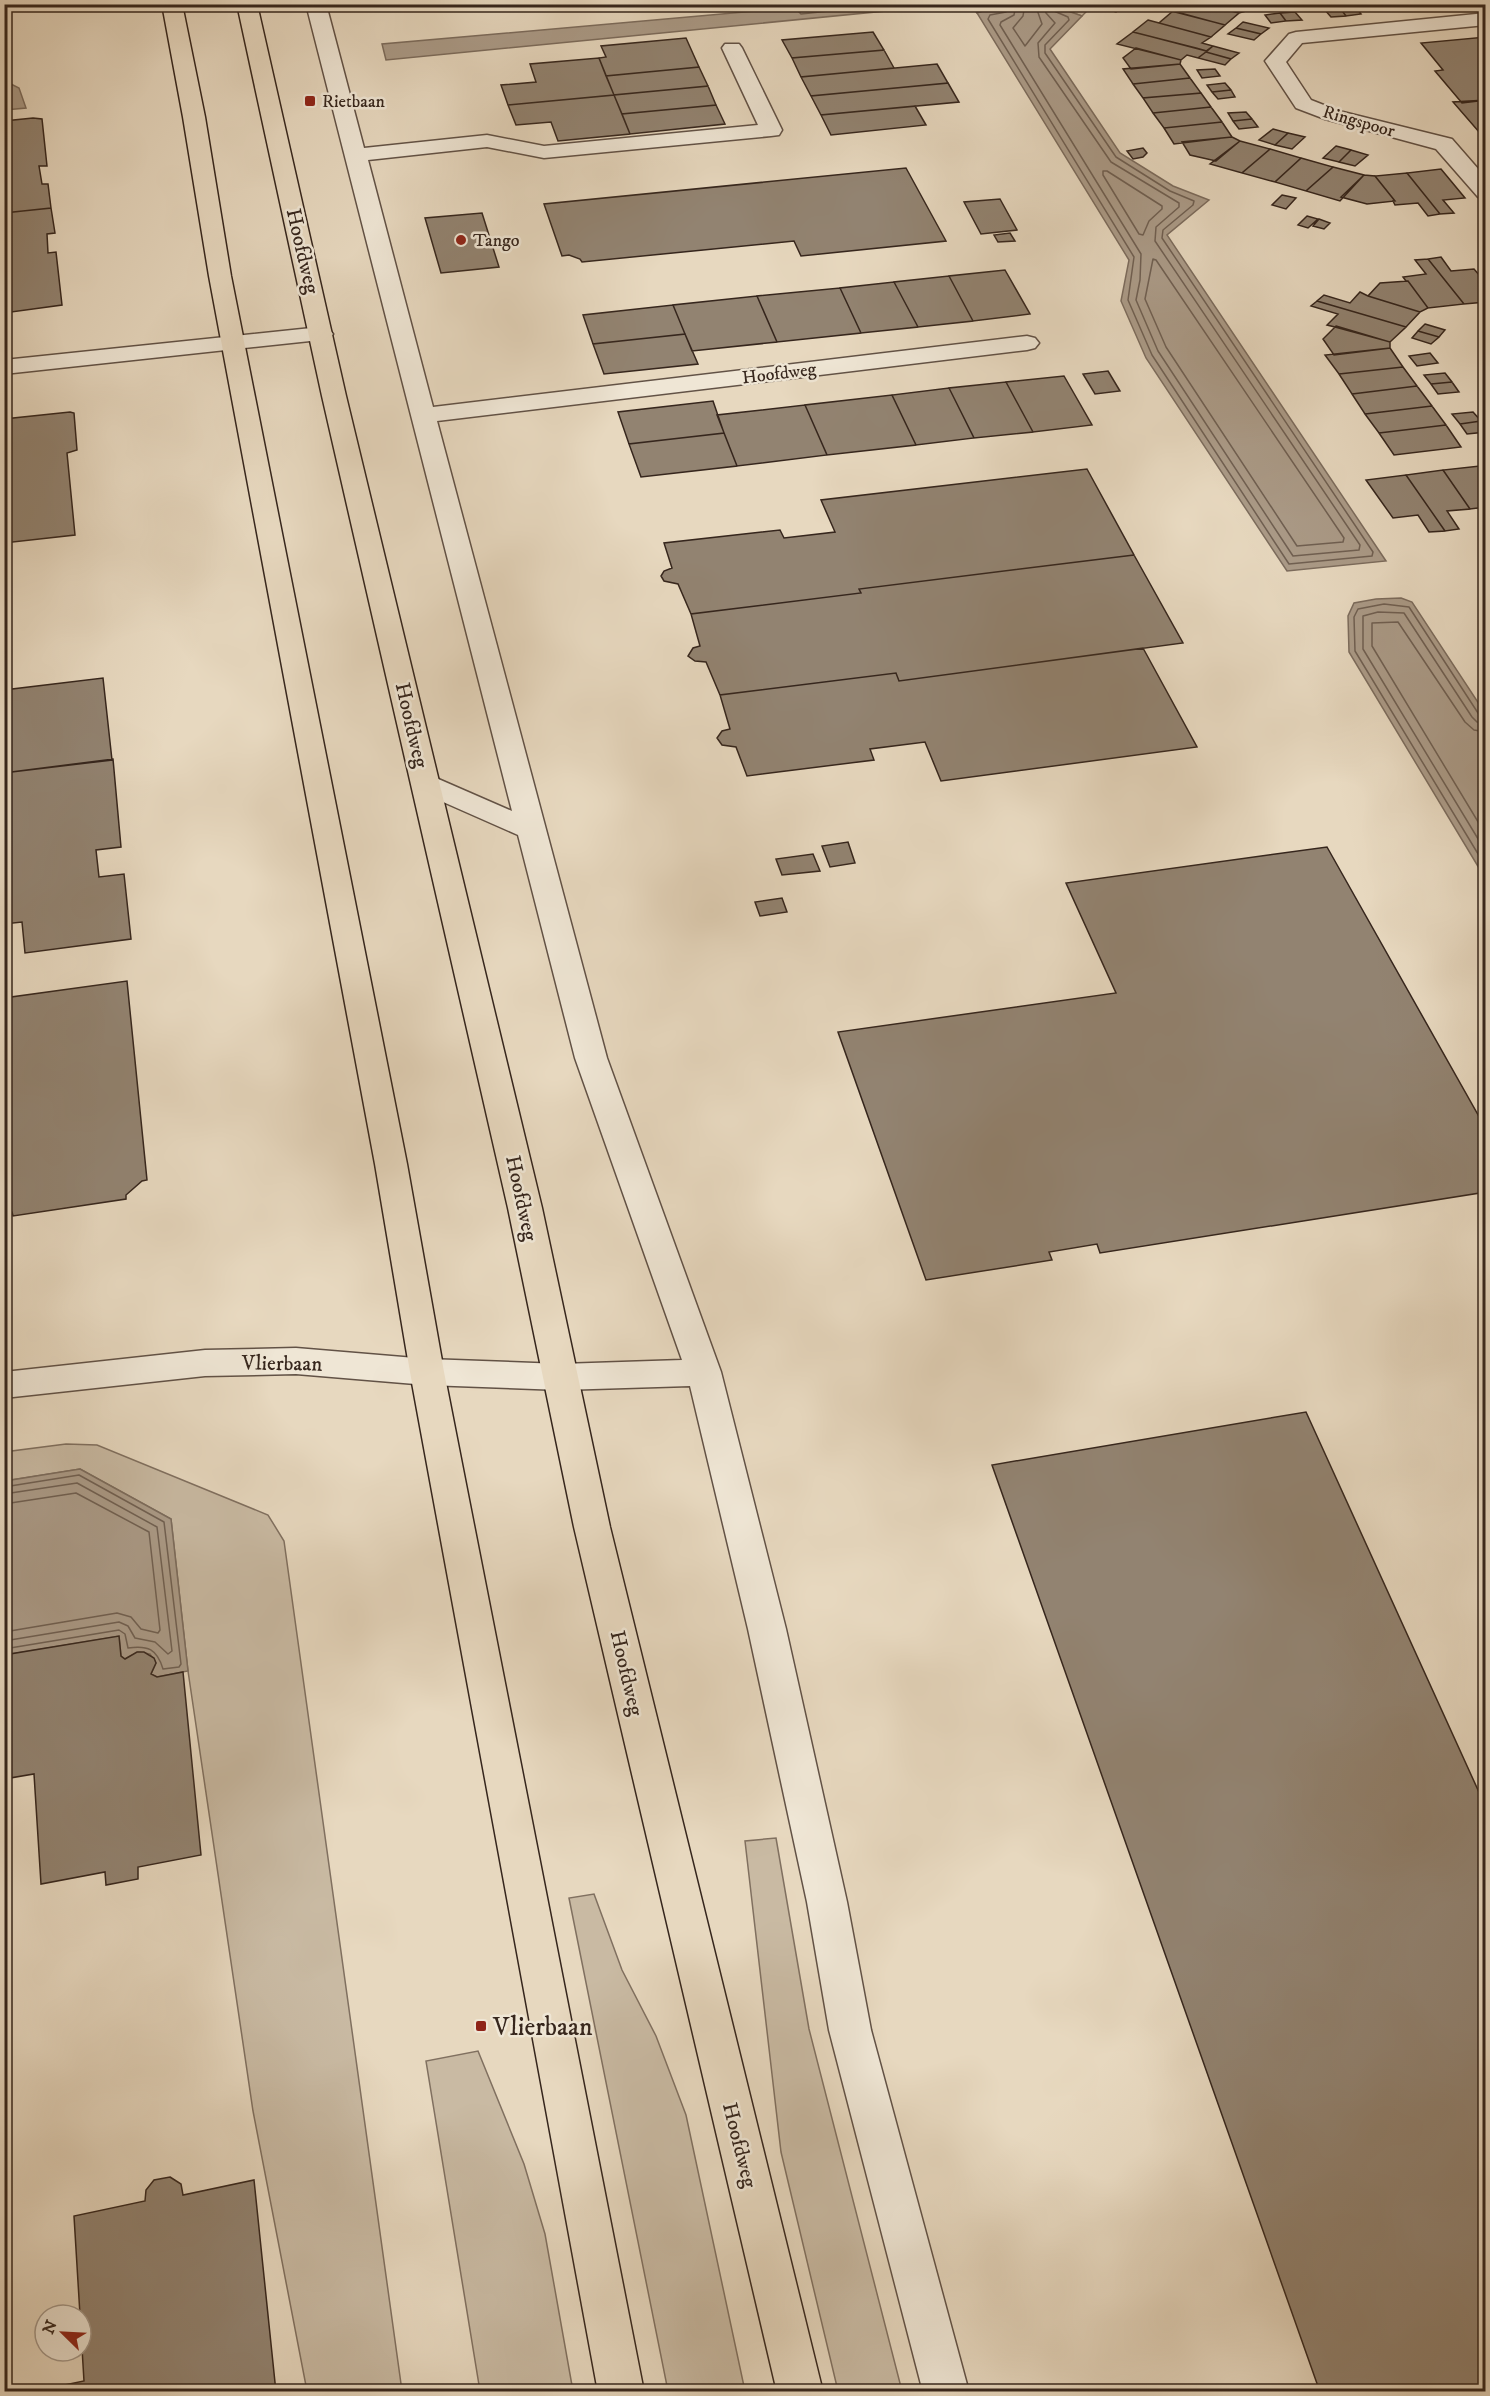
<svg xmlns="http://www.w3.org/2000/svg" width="1490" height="2396" font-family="'IM FELL DW Pica',serif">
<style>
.green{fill:#c9baa3;stroke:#807060;stroke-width:1.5}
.water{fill:#ab9b88;stroke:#7c6c5d;stroke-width:1.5}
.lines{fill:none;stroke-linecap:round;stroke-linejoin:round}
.shore{stroke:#706052;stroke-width:1.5}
.building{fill:#928371;stroke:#36261d;stroke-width:1.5}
.minor-casing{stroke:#625246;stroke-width:3}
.major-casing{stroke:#36261d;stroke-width:3}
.minor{fill:#efe6d5;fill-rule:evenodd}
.major{fill:#e7d8bf;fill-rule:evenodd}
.poi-dot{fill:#8f2418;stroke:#efe6d5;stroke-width:2}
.labels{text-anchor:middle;stroke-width:5;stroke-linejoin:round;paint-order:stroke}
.far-poi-label{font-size:18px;fill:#36261d;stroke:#efe6d5;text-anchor:start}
.far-street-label{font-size:18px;fill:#36261d;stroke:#efe6d5}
.street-label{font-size:21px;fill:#36261d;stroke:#efe6d5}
.near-poi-label{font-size:26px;fill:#36261d;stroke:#efe6d5;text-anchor:start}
</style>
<rect width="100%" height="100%" fill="#e7d8bf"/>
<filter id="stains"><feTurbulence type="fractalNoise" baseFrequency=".00333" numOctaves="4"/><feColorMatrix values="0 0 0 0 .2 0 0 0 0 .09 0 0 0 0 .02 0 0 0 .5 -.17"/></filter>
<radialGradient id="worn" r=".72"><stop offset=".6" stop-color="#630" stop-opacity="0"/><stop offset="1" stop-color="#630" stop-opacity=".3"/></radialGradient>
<path class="green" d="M 971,5 L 1093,5 L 1082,16 L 1054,6 L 989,9 L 977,13 Z
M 66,1444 L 97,1445 L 268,1515 L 284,1541 L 402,2391 L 307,2391 L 253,2111 L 188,1671 L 171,1519 L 80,1469 L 5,1481 L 4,1452 Z
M 776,1838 L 809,2029 L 902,2391 L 838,2391 L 781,2152 L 745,1841 Z
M 594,1894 L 622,1970 L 656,2036 L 686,2115 L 745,2391 L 668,2391 L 569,1898 Z
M 478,2051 L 524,2164 L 545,2234 L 573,2391 L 480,2391 L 426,2061 Z"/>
<path class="water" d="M 825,5 L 907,5 L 906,9 L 386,60 L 382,44 Z
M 1054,6 L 1082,16 L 1050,49 L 1120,153 L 1173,186 L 1209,200 L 1167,235 L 1386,561 L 1287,571 L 1146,358 L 1121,301 L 1129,260 L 977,13 L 989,9 Z
M 5,81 L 19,88 L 26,108 L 5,110 Z
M 1401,598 L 1412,602 L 1485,713 L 1485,878 L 1349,652 L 1348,616 L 1354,603 L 1376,599 Z
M 80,1469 L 171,1519 L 188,1671 L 157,1677 L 151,1674 L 156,1663 L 150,1654 L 138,1652 L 125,1659 L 121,1656 L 119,1636 L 5,1655 L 5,1481 Z"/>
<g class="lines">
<path class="shore" d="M 799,4 L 798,11 L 801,14 L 894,4
M 1009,4 L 1006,12 L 990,15 L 988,19 L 1134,257 L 1128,300 L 1152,355 L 1289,564 L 1372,556 L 1373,552 L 1162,238 L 1163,230 L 1193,205 L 1194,201 L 1170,191 L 1116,157 L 1045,53 L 1045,45 L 1069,20 L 1068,17 L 1054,11 L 1052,4
M 1016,4 L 1014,15 L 1001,22 L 1000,25 L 1141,254 L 1140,280 L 1136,300 L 1158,351 L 1293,556 L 1359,550 L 1360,545 L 1155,241 L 1156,227 L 1179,207 L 1179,203 L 1111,162 L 1039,57 L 1038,43 L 1055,23 L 1046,13 L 1044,4
M 1025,4 L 1023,16 L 1013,28 L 1025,46 L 1042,24 L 1035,4
M 1103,171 L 1107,171 L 1162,206 L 1162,209 L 1149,221 L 1143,235 L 1139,234 L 1103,175 Z
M 1153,259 L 1156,260 L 1344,538 L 1343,542 L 1297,546 L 1166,347 L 1145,299 Z
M 1486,716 L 1478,713 L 1409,607 L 1384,604 L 1358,609 L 1354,617 L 1355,651 L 1486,867
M 1486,723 L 1477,722 L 1472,717 L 1404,613 L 1378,612 L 1363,616 L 1363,649 L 1486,852
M 1486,732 L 1474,730 L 1465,722 L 1398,622 L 1372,623 L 1372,646 L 1486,835
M 4,1487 L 79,1475 L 164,1522 L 181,1664 L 179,1667 L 163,1669 C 157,1649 148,1645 128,1648 L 125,1634 L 119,1630 L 4,1649
M 4,1494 L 77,1483 L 157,1527 L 172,1651 L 168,1654 L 155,1642 L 135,1638 L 128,1626 L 119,1622 L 4,1641
M 4,1504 L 76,1493 L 149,1532 L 160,1630 L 158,1633 L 141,1629 L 131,1617 L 117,1613 L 4,1632"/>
</g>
<path class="building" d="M 1119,4 L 1123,6 L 1116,12 L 1091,5 Z
M 1164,4 L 1204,4 L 1239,13 L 1225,25 L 1160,8 Z
M 1204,4 L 1241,4 L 1246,11 L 1239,13 Z
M 1241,4 L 1274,4 L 1276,8 L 1246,11 Z
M 1355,6 L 1361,14 L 1346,16 L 1340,8 Z
M 1340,8 L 1346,16 L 1331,17 L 1324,9 Z
M 1173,11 L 1225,25 L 1211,37 L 1159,23 Z
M 1295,12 L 1302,20 L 1286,21 L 1280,13 Z
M 1280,13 L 1286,21 L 1271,23 L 1265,15 Z
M 1148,20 L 1211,37 L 1202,43 L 1213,46 L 1206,51 L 1133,32 Z
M 1243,22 L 1269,28 L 1261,34 L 1236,28 Z
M 1236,28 L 1261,34 L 1254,40 L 1228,34 Z
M 873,32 L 884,50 L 792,58 L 782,40 Z
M 1133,32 L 1196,48 L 1207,51 L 1198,58 L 1187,55 L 1181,60 L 1117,44 Z
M 1486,37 L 1486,100 L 1462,103 L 1435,71 L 1443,70 L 1421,43 Z
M 686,38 L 699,67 L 606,76 L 599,58 L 606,57 L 601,46 Z
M 1213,46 L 1239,53 L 1231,59 L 1206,52 Z
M 1136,48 L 1181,60 L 1180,64 L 1131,69 L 1123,58 Z
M 884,50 L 894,68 L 801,77 L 792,58 Z
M 1206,52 L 1231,59 L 1225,65 L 1198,58 Z
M 599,58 L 614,95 L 508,105 L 501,85 L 536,82 L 530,64 Z
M 937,64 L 948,83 L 811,96 L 801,77 Z
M 1180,64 L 1190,78 L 1133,84 L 1123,69 Z
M 699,67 L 708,86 L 614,95 L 606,76 Z
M 1215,69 L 1220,76 L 1202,78 L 1197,70 Z
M 1190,78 L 1201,93 L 1143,98 L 1133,84 Z
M 948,83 L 959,102 L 821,115 L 811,96 Z
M 1225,83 L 1231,90 L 1212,92 L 1207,85 Z
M 708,86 L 716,105 L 622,114 L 614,95 Z
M 1231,90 L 1235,97 L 1218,99 L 1212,92 Z
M 1201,93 L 1211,107 L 1153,113 L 1143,98 Z
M 614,95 L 630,134 L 558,141 L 551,122 L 516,125 L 508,105 Z
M 1486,100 L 1486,140 L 1453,102 Z
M 716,105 L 725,124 L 630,134 L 622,114 Z
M 915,106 L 926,125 L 831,135 L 821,115 Z
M 1211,107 L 1222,122 L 1164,128 L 1153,113 Z
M 1246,112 L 1252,119 L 1233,121 L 1228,113 Z
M 33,118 L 42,119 L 47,166 L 39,166 L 42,184 L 48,184 L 51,208 L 4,213 L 4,121 Z
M 1252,119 L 1258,127 L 1239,129 L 1233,121 Z
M 1222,122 L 1232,137 L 1174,144 L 1164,128 Z
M 1273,129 L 1288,133 L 1275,145 L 1259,140 Z
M 1288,133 L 1305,137 L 1292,149 L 1275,145 Z
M 1232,137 L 1240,141 L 1216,161 L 1190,155 L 1182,142 Z
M 1240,141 L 1270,149 L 1242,173 L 1210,164 Z
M 1336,146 L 1351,150 L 1339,162 L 1323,158 Z
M 1143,148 L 1147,153 L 1143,157 L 1133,159 L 1127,151 Z
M 1270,149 L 1301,158 L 1275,182 L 1242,173 Z
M 1351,150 L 1368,155 L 1355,166 L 1339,162 Z
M 1301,158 L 1333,167 L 1306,191 L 1275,182 Z
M 1333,167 L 1364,175 L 1340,201 L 1306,191 Z
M 906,168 L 946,241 L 801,256 L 794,241 L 582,262 L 580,259 L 569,255 L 562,256 L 544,204 Z
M 1441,169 L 1465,198 L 1443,200 L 1454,213 L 1440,214 L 1407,173 Z
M 1407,173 L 1440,214 L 1428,216 L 1418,203 L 1395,205 L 1393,201 L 1395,201 L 1375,176 Z
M 1364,175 L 1375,176 L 1395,201 L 1367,204 L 1341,197 Z
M 1282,195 L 1296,198 L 1286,209 L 1272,205 Z
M 1000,199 L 1017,230 L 981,234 L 964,202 Z
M 51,208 L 55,233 L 47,234 L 48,253 L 56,252 L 62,305 L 4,313 L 4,213 Z
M 482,213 L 499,267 L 441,273 L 425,218 Z
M 1307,216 L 1318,219 L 1308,228 L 1298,225 Z
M 1319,219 L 1330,223 L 1324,229 L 1313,226 Z
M 1010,233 L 1015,241 L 998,242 L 994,235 Z
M 1441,257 L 1451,271 L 1474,269 L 1486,283 L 1486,302 L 1464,304 L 1428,259 Z
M 1428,259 L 1464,304 L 1428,308 L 1408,281 L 1406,281 L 1403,277 L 1426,274 L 1415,260 Z
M 1005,270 L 1030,314 L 973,321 L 949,276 Z
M 949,276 L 973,321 L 918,327 L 894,282 Z
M 1408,281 L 1428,308 L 1420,312 L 1368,296 L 1380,283 Z
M 894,282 L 918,327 L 861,333 L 840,288 Z
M 840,288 L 861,333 L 777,342 L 757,296 Z
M 1360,292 L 1368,296 L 1420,312 L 1406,327 L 1317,301 L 1324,295 L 1350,303 Z
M 757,296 L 777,342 L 692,351 L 673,305 Z
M 1317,301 L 1406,327 L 1390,342 L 1335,327 L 1327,325 L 1338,314 L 1311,306 Z
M 673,305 L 685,334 L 593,344 L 583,315 Z
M 1425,324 L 1445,330 L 1439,337 L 1418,331 Z
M 1336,326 L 1390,342 L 1390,348 L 1334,355 L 1323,339 Z
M 1418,331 L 1439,337 L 1431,344 L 1412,338 Z
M 685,334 L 698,364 L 604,374 L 593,344 Z
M 1390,348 L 1403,367 L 1339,374 L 1325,355 Z
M 1430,353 L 1438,363 L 1417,366 L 1409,356 Z
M 1403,367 L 1417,386 L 1352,394 L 1339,374 Z
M 1108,371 L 1120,391 L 1095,394 L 1083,374 Z
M 1445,373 L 1452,382 L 1431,384 L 1424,375 Z
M 1064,376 L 1092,425 L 1033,432 L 1006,382 Z
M 1006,382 L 1033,432 L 974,438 L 949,388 Z
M 1452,382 L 1459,392 L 1438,394 L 1431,384 Z
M 1417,386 L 1432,406 L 1365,414 L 1352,394 Z
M 949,388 L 974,438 L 916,445 L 892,395 Z
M 892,395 L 916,445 L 827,455 L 805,405 Z
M 713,401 L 724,433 L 629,444 L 618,412 Z
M 805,405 L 827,455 L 737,466 L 717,415 Z
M 1432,406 L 1446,425 L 1379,433 L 1365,414 Z
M 70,412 L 74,413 L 77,450 L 67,453 L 75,535 L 4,543 L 4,419 Z
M 1473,412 L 1481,421 L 1460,424 L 1452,414 Z
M 1481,421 L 1486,432 L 1467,434 L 1460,424 Z
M 1446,425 L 1461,447 L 1394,455 L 1379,433 Z
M 724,433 L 737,466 L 641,477 L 629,444 Z
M 1480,466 L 1486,474 L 1486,507 L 1470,509 L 1443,470 Z
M 1087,469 L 1134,555 L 859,589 L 861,593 L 691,614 L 678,584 L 664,581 L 661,576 L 664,571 L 672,568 L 664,543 L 780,530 L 784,538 L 835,532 L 821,500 Z
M 1443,470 L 1470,509 L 1447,511 L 1459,529 L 1445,531 L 1406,475 Z
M 1406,475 L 1445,531 L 1429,532 L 1418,515 L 1393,518 L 1366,480 Z
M 1134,555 L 1183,643 L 899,681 L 896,673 L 720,695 L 706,662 L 695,661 L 688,656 L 693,648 L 700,646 L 691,614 L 861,593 L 859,589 Z
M 1143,648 L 1197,747 L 941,781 L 925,742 L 870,749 L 874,760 L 747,776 L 736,747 L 722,745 L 717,738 L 722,731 L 730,729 L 720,695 L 896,673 L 899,681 Z
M 103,678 L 112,760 L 4,773 L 4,690 Z
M 113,759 L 121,847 L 96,850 L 99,877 L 124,874 L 131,939 L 25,953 L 22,922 L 4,924 L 4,773 Z
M 848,842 L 855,863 L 830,867 L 822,846 Z
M 1327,847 L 1486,1129 L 1486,1192 L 1100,1253 L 1097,1244 L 1049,1252 L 1052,1260 L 926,1280 L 838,1032 L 1116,993 L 1066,883 Z
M 813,854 L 820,871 L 782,875 L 776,859 Z
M 782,898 L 787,912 L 760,916 L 755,902 Z
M 127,981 L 147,1180 L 142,1181 L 126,1195 L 126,1199 L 13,1216 L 12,1212 L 4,1208 L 4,998 Z
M 1306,1412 L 1483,1801 L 1486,1801 L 1486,2392 L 1320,2392 L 992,1465 Z
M 119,1636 L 121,1656 L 125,1659 L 137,1652 L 144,1652 L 154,1658 L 156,1663 L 151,1674 L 157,1677 L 183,1672 L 201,1855 L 138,1867 L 138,1879 L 106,1885 L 105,1872 L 41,1884 L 34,1774 L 4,1779 L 4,1655 Z
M 170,2177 L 181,2184 L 183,2195 L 254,2180 L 276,2392 L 56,2392 L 60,2386 L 84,2381 L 74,2216 L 145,2201 L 146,2190 L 154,2180 Z"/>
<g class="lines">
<defs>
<path id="minor" d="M 306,4 L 326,4 L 364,148 L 487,135 L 544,146 L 758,125 L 722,48 L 725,44 L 739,44 L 742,48 L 782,130 L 779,135 L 771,136 L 544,158 L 487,147 L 368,160 L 433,407 L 1027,336 L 1035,338 L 1039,343 L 1035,348 L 1027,350 L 437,421 L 607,1058 L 721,1372 L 786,1629 L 847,1902 L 871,2030 L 969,2392 L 923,2392 L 829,2030 L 807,1902 L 748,1629 L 690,1386 L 561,1390 L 427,1385 L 296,1374 L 205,1376 L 4,1398 L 4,1372 L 205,1350 L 296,1348 L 427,1359 L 561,1364 L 682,1360 L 575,1058 L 518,835 L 416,790 L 412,784 L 416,778 L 426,775 L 436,778 L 512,811 Z
M 1486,13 L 1486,25 L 1302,43 L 1286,62 L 1311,100 L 1339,111 L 1452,139 L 1486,178 L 1486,198 L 1478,197 L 1436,149 L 1325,119 L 1296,108 L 1265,61 L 1289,34 L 1296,32 Z
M 321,327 L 329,329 L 333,334 L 329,339 L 4,374 L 4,360 Z"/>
<path id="major" d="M 162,4 L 182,4 L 205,117 L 231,276 L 407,1164 L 444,1372 L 644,2392 L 598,2392 L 410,1372 L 375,1164 L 209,276 L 183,117 Z
M 237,4 L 257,4 L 346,396 L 542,1208 L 610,1527 L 823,2392 L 777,2392 L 574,1527 L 508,1208 L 322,396 Z"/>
</defs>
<use href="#minor" class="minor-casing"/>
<use href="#major" class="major-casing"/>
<use href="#minor" class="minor"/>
<use href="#major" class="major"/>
</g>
<g class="poi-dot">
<rect x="304" y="95" width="12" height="12" rx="3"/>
<circle cx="461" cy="240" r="6"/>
<rect x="475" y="2020" width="12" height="12" rx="3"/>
</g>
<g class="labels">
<g class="far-poi-label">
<text x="322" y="107">Rietbaan</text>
<text x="473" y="246">Tango</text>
</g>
<g class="far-street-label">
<text transform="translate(1359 121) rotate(16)" y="6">Ringspoor</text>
<text transform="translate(779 373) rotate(-7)" y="6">Hoofdweg</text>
</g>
<g class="street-label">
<text transform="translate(303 251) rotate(77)" y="7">Hoofdweg</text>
<text transform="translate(412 725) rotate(77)" y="7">Hoofdweg</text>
<text transform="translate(522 1198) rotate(78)" y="7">Hoofdweg</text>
<text transform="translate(282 1363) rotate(1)" y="7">Vlierbaan</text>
<text transform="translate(627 1673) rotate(77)" y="7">Hoofdweg</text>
<text transform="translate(740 2145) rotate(76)" y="7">Hoofdweg</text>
</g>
<g class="near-poi-label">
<text x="493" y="2035">Vlierbaan</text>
</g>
</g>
<rect width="1490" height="2396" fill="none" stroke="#e7d8bf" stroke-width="24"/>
<rect x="6" y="6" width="1478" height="2384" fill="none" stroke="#36261d" stroke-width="3"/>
<rect x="12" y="12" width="1466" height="2372" fill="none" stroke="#36261d" stroke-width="1.5"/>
<g transform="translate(63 2333) rotate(294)"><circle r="28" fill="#efe6d5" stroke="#a5998b" stroke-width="1.5"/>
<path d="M0-4.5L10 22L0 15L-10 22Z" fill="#8f2418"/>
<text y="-9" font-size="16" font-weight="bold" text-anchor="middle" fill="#36261d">N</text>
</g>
<rect width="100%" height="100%" filter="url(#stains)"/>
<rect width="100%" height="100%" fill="url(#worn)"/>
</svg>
